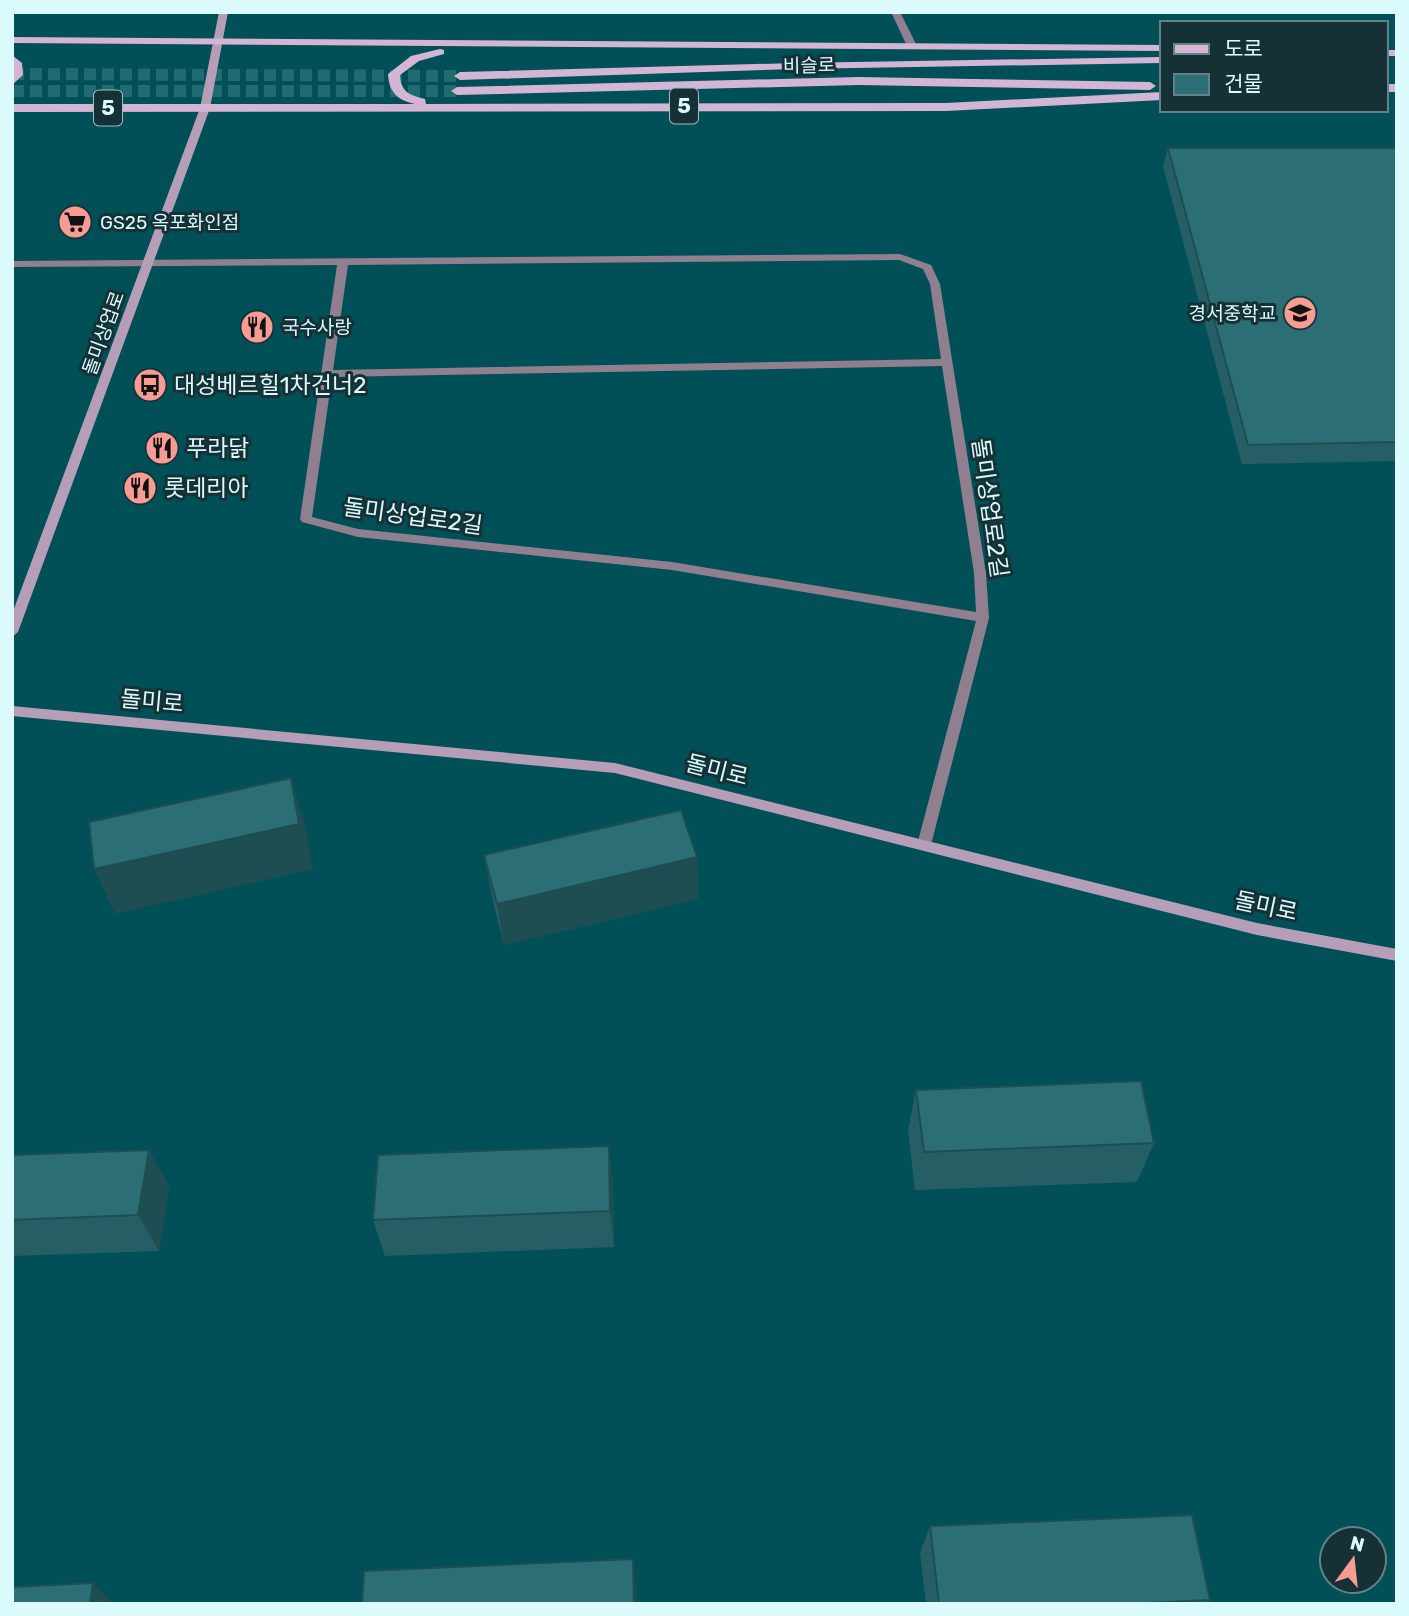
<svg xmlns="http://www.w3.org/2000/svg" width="1409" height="1616" font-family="Rubik,'Noto Sans KR',sans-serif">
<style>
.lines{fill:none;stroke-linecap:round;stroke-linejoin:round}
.primary-tunnel{stroke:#226a71;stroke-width:12;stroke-dasharray:12 6;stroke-linecap:butt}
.street{fill:#8f7f8f;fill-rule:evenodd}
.secondary{fill:#b69eb7;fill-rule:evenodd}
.primary{fill:#d5b5d6;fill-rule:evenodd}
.wall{fill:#255f65}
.shaded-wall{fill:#1e4d52}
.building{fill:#2b6e75;stroke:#1e4d52;stroke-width:2}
.labels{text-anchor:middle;stroke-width:6;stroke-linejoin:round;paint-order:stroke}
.far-street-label{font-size:19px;fill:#dafafe;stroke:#163135}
.far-poi-label{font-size:19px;fill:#dafafe;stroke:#163135;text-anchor:start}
.shield{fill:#163135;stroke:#9fbec2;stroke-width:2}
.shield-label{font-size:21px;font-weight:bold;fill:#dafafe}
.poi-label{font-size:23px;fill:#dafafe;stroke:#163135;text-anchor:start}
.street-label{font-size:23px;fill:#dafafe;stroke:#163135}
</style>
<rect width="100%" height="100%" fill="#015058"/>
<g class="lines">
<path class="primary-tunnel" d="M 12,74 L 460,76
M 12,91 L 457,91"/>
<path class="street" d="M 891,12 L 900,12 L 917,46 L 915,48 L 907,46 Z
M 900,254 L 931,265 L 940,284 L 986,573 L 989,618 L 931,845 L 929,849 L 919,849 L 917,845 L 976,621 L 672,570 L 358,537 L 302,522 L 300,519 L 337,265 L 12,267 L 12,261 ZM 899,260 L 923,269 L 930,284 L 941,359 L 333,370 L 348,265 ZM 942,366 L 974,573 L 976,612 L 672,562 L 358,529 L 312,517 L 332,377 Z"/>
<path class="secondary" d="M 219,12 L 228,12 L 210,108 L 18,632 L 12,637 L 12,614 L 200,108 Z
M 12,706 L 615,763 L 1257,923 L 1397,949 L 1397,961 L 1257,935 L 615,773 L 12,716 Z"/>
<path class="primary" d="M 12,37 L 1162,45 L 1162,51 L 12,43 Z
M 440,49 L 444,50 L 444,54 L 419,61 L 400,75 C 401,92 409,95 425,99 L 426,104 L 946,103 L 1162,92 L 1162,100 L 946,111 L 12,112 L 12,104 L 415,104 C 397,100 389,92 388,74 L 411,56 Z
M 1386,50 L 1397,50 L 1397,56 L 1386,56 Z
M 12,55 L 22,63 L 23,75 L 12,85 Z
M 1162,57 L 1162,63 L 795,69 L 460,80 L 454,76 L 460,72 L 795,63 Z
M 859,77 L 1150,82 L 1156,86 L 1150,90 L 859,85 L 457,95 L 451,91 L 457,87 Z
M 1386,84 L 1397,84 L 1397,92 L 1386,92 Z"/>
</g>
<path class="wall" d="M 1168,148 L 1397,148 L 1397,461 L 1242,464 L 1163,166 Z
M 484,855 L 697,857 L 698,899 L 504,945 L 492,897 Z
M 916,1090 L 1154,1143 L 1137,1182 L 915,1190 L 908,1130 Z
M 149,1150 L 169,1187 L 159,1251 L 12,1256 L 12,1155 Z
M 613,1184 L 614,1247 L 385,1256 L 373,1220 Z
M 930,1526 L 1210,1600 L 1207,1604 L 926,1604 L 920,1553 Z"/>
<path class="shaded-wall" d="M 291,778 L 305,824 L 313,869 L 115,914 L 94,869 Z
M 697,857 L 698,899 L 504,945 L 497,904 Z
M 609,1146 L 613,1184 L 614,1247 L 610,1211 Z
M 149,1150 L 169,1187 L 159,1251 L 138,1215 Z
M 633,1559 L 636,1584 L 637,1604 L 634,1604 Z
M 93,1583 L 115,1604 L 90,1604 Z"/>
<path class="building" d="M 1168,148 L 1397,148 L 1397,442 L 1248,445 Z
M 291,778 L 299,824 L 94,869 L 89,822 Z
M 681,810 L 697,857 L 497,904 L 484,855 Z
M 1141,1081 L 1154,1143 L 924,1152 L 916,1090 Z
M 609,1146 L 610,1211 L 373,1220 L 378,1155 Z
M 149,1150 L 138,1215 L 12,1220 L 12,1155 Z
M 1192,1515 L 1210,1600 L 1127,1604 L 939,1604 L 930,1526 Z
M 633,1559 L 634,1604 L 362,1604 L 364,1571 Z
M 93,1583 L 90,1604 L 12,1604 L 12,1587 Z"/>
<defs>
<symbol id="supermarket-disc" viewBox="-11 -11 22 22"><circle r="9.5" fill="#f59c94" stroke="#163135"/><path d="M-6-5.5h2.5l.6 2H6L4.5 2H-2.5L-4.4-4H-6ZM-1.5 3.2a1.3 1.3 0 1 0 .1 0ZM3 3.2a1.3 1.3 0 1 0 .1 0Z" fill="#111"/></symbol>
<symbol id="school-disc" viewBox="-11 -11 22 22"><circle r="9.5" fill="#f59c94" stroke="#163135"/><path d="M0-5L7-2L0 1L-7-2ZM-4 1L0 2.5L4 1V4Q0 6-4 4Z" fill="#111"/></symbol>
<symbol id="restaurant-disc" viewBox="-11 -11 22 22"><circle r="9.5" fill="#f59c94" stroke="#163135"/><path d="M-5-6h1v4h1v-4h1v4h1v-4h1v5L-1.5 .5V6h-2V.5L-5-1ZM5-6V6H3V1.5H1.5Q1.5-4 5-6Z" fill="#111"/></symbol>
<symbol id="bus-disc" viewBox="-11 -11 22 22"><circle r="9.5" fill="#f59c94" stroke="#163135"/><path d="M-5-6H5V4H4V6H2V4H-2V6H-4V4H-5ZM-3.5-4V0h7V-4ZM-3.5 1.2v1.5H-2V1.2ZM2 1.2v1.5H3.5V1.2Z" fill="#111"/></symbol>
</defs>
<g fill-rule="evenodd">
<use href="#supermarket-disc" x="56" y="203" width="38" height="38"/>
<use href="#school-disc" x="1281" y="294" width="38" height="38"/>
<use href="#restaurant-disc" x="238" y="308" width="38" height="38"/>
<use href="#bus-disc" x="131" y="366" width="38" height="38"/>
<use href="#restaurant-disc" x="143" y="429" width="38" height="38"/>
<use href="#restaurant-disc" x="121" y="469" width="38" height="38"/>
</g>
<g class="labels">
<g class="far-street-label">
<text transform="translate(809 65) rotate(-1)" y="7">비슬로</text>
<text transform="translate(103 333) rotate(-70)" y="7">돌미상업로</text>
</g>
<g class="far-poi-label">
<text x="100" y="229">GS25 옥포화인점</text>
<text x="1276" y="320" text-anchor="end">경서중학교</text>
<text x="282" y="334">국수사랑</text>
</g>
<g class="shield">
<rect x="670" y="88.5" width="28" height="35" rx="5"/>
<rect x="94" y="90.5" width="28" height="35" rx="5"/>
</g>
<g class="shield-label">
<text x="684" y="113">5</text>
<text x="108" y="115">5</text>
</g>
<g class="poi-label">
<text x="174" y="393">대성베르힐1차건너2</text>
<text x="186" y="456">푸라닭</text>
<text x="164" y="496">롯데리아</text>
</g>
<g class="street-label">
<text transform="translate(990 508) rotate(82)" y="8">돌미상업로2길</text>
<text transform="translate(413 516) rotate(8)" y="8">돌미상업로2길</text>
<text transform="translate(152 701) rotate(5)" y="8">돌미로</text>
<text transform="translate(717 770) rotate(14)" y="8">돌미로</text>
<text transform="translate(1266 906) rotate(12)" y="8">돌미로</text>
</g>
</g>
<rect width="1409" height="1616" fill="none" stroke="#dafafe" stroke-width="28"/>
<rect x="1160" y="21" width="228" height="91" fill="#163135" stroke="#648185" stroke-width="2"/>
<rect x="1174" y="44" width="35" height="10" fill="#d5b5d6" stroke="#648185" stroke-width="2"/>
<text x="1224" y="56" font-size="21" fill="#dafafe">도로</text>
<rect x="1174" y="74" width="35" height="21" fill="#2b6e75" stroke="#648185" stroke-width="2"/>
<text x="1224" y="91" font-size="21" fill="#dafafe">건물</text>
<g transform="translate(1353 1560) rotate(15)"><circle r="33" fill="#163135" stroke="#648185" stroke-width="2"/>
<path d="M0-5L12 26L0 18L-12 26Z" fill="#f59c94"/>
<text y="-10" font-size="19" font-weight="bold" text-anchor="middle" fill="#dafafe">N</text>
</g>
</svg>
